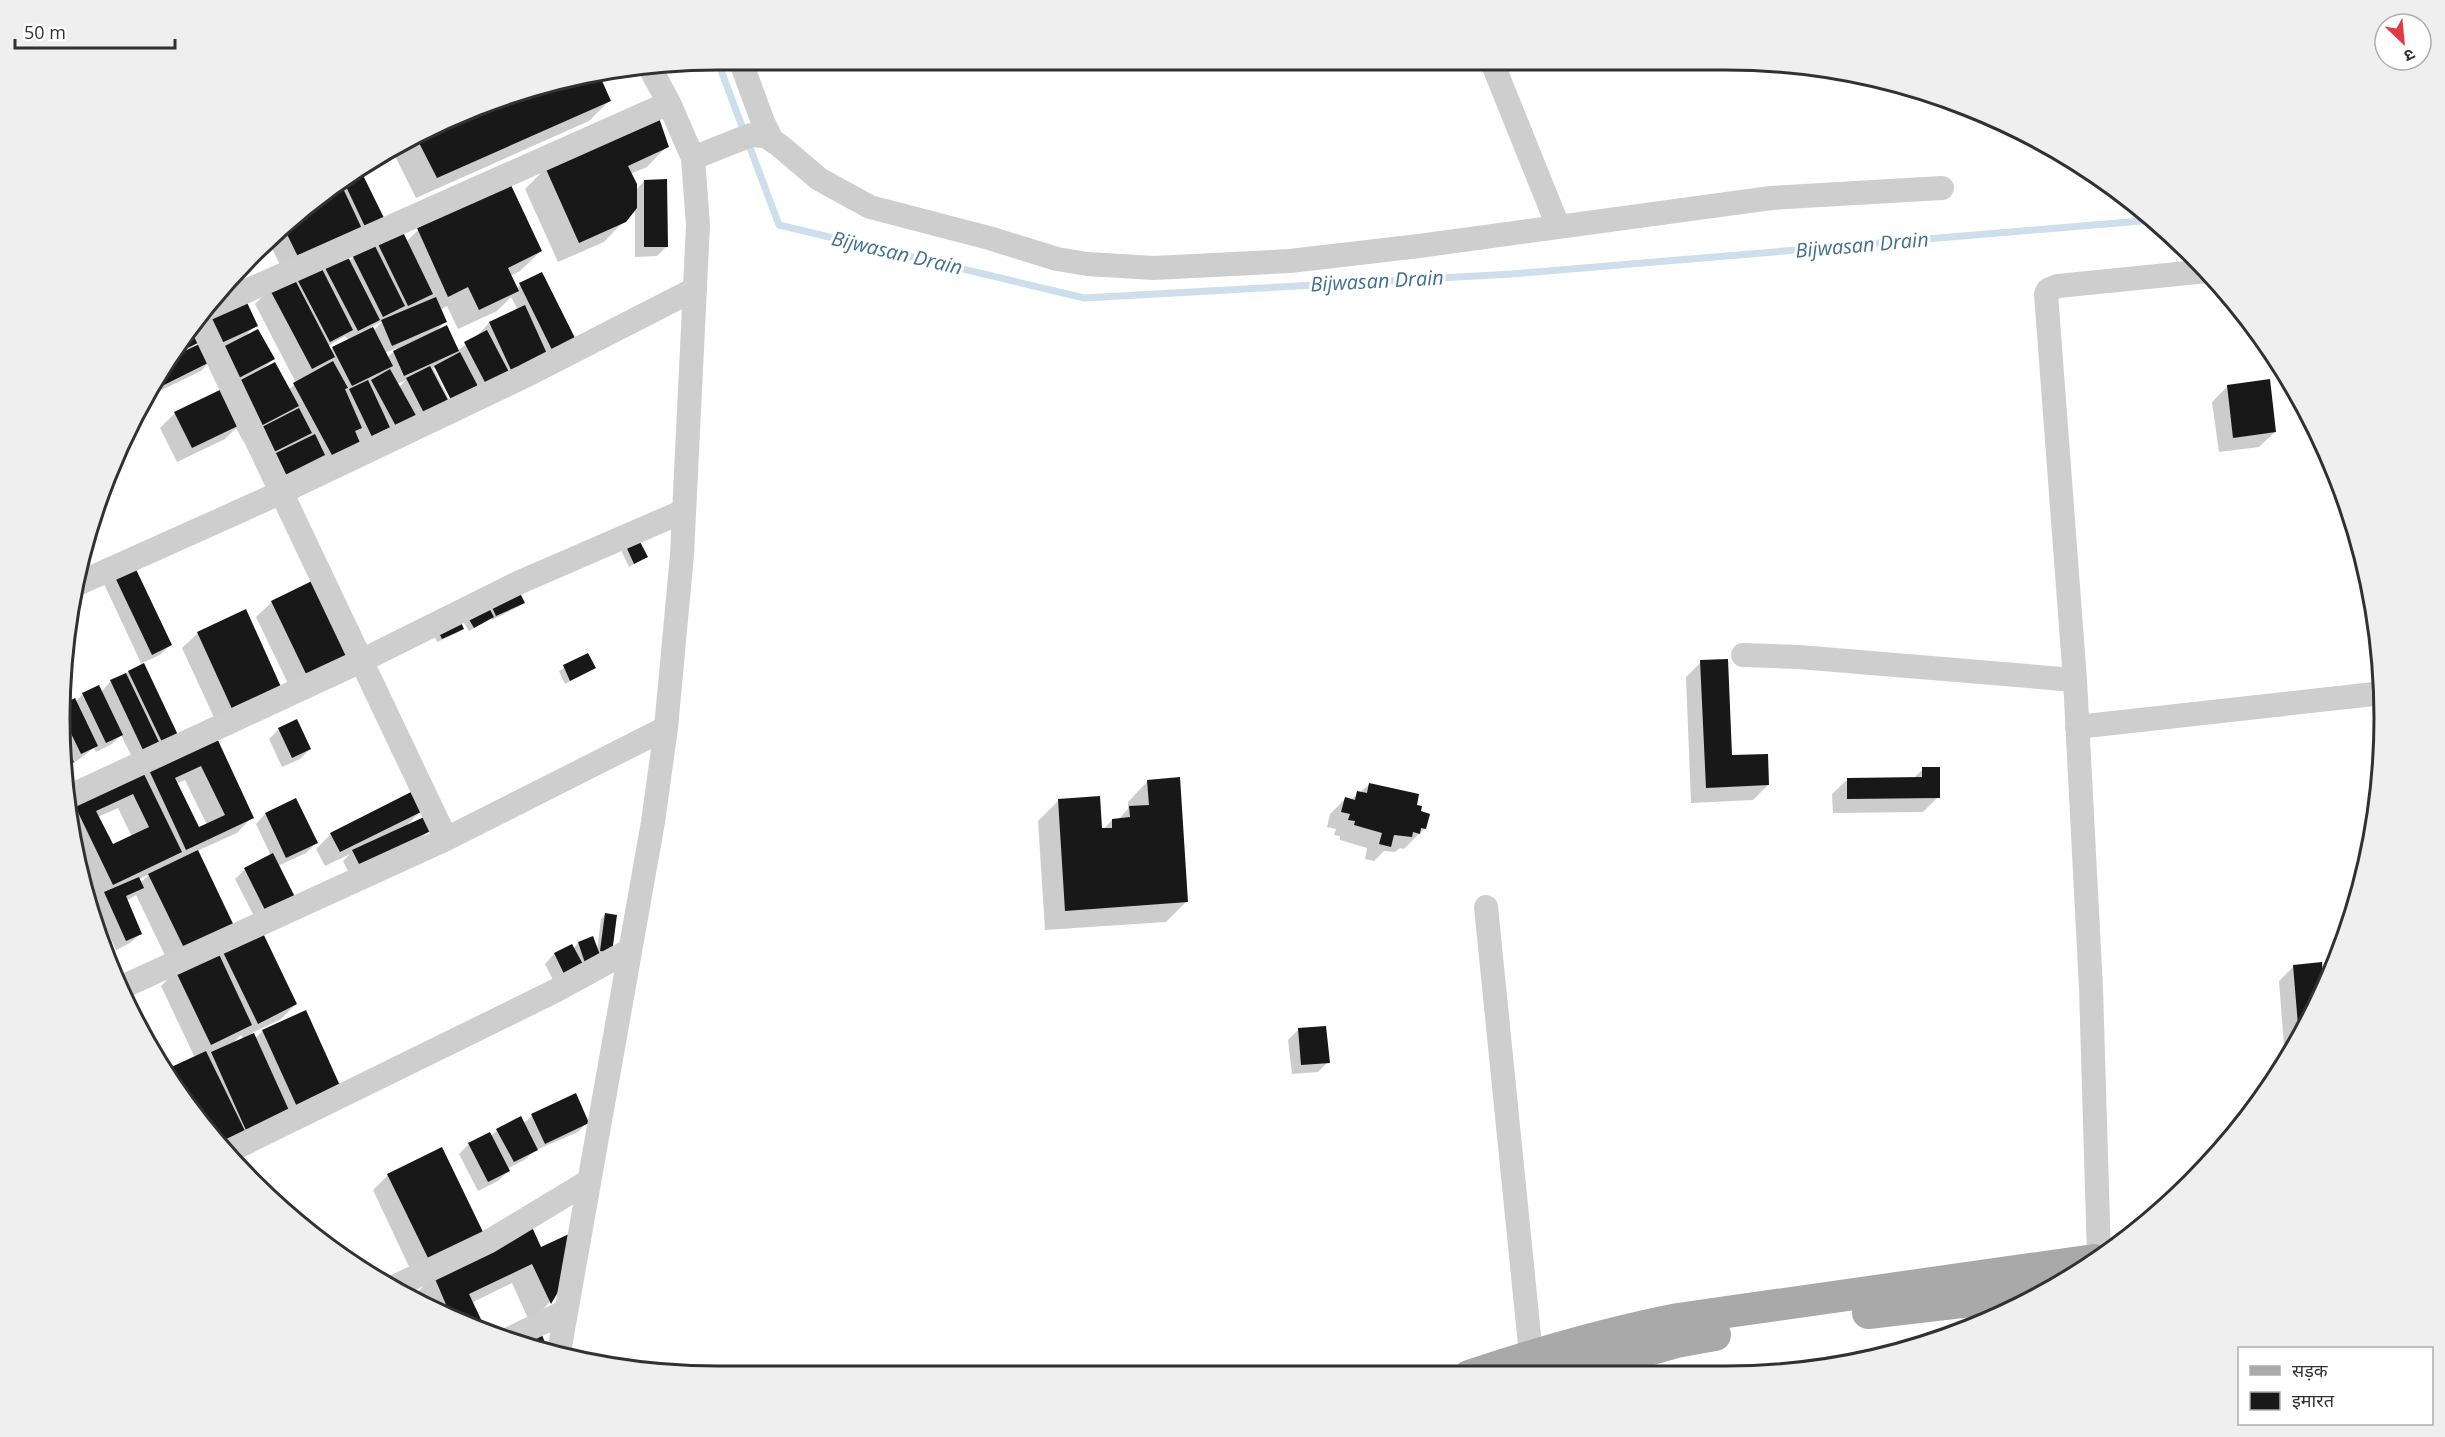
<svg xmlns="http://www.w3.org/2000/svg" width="2445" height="1437" font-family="'Open Sans','Noto Sans Devanagari',sans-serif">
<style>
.shadow{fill:#0003;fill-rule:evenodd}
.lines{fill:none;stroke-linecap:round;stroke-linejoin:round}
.stream{stroke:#cddfec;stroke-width:7}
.building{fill:#181818;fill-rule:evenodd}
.minor{stroke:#cecece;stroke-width:24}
.major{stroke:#a9a9a9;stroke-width:32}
.labels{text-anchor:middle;stroke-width:6;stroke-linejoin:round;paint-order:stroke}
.water-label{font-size:20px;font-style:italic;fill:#407091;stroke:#fff}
.rim{fill:none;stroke:#313131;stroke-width:3}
</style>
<rect width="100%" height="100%" fill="#fff"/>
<path class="shadow" d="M 597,74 L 610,100 L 589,121 L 416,198 L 392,150 L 427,128 L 507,95 Z
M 667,146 L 647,167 L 630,174 L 636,190 L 644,181 L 667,246 L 657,256 L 635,257 L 635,209 L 604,242 L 558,262 L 525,189 L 545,169 Z
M 351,175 L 384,221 L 286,277 L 268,240 L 318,196 Z
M 418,230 L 541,251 L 520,271 L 510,276 L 516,289 L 520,285 L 575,342 L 478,397 L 437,368 L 433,368 L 454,409 L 274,484 L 248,439 L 243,441 L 236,428 L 225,439 L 177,462 L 160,428 L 175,413 L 223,390 L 210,361 L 201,371 L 145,398 L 171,352 L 198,342 L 190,349 L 256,325 L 245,336 L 273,359 L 262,370 L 288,390 L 296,383 L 255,304 L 270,289 L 348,261 L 378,244 L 406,242 ZM 511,297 L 518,310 L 489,323 L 475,338 L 457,351 L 435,332 L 445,322 L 440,310 L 447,306 L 458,329 L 497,311 ZM 382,321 L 382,322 L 373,331 L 371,327 ZM 345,336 L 348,340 L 330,350 L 328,346 ZM 398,348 L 391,354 L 387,358 L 384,353 ZM 406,380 L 399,387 L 397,384 Z
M 2228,386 L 2275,432 L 2259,447 L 2219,452 L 2212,402 Z
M 625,545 L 646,557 L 629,567 L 621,550 Z
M 114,574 L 170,645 L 160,655 L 142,663 L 176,734 L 133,759 L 121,735 L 112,744 L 96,752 L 94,748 L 63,771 L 63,706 L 75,702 L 83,694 L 98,687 L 101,692 L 111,681 L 142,665 L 104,584 Z
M 315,581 L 351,656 L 292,692 L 256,617 L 272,602 Z
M 523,602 L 518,607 L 492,620 L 491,618 L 469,631 L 463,621 L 491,604 Z
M 245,611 L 280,689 L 218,726 L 182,648 L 198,633 Z
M 462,629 L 457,633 L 437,642 L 434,635 Z
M 587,655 L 594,668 L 565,684 L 559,671 Z
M 1701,662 L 1731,757 L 1768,785 L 1753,800 L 1691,803 L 1686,677 Z
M 279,729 L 310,749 L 300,759 L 282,767 L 269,739 Z
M 215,738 L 252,817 L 237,833 L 197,851 L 235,930 L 171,968 L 136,895 L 126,901 L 140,934 L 130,943 L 116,950 L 95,903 L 98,900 L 73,847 L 68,811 L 74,805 ZM 185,780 L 207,825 L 198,829 L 176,784 ZM 118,808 L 132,837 L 112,846 L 98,817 ZM 148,875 L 149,875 L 140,883 L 139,879 Z
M 1923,769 L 1938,797 L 1923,812 L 1833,813 L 1832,794 L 1848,779 L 1913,779 Z
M 1148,781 L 1186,902 L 1166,922 L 1045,930 L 1038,821 L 1059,800 L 1101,832 L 1112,820 L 1118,820 L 1128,809 L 1128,802 Z
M 1369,785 L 1415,806 L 1425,828 L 1404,849 L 1400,848 L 1395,852 L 1384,851 L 1374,861 L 1365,859 L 1367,848 L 1340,840 L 1340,836 L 1334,835 L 1336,829 L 1327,827 L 1330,814 L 1345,799 L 1350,800 Z
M 423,809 L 406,826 L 429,831 L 419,840 L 349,873 L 343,861 L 350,854 L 325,866 L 316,849 L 331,834 Z
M 265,814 L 316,843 L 306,853 L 278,866 L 294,899 L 257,922 L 235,879 L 245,869 L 271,856 L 256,824 Z
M 605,915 L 611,952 L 556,986 L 545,964 L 554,954 L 572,946 L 573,949 L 578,943 L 597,951 L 601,919 Z
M 222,950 L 296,1004 L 281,1019 L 252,1033 L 255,1039 L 264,1029 L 340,1089 L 234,1151 L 195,1058 L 161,986 L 176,971 ZM 241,1035 L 243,1039 L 232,1044 Z
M 2294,966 L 2323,993 L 2288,1059 L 2285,1059 L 2279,981 Z
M 1298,1030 L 1328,1062 L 1318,1072 L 1292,1074 L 1288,1040 Z
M 575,1095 L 588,1122 L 578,1132 L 534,1151 L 526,1159 L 507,1169 L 508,1171 L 498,1181 L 478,1191 L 459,1154 L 469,1144 L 491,1136 L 497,1130 L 523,1124 L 532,1116 Z
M 388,1175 L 482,1234 L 413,1275 L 373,1190 Z
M 531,1229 L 561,1284 L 549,1303 L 530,1323 L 512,1283 L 471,1303 L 485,1331 L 414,1296 L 434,1275 Z"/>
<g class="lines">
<path class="stream" d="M 719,65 L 779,225 L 1084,298 L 1512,274 L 2153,220"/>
</g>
<path class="building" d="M 599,74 L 611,101 L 437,178 L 415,135 L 427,128 L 507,95 Z
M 658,115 L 669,147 L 628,166 L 637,184 L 637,208 L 626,222 L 579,243 L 545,167 Z
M 360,169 L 386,222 L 367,231 L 343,180 Z
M 667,179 L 668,247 L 644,247 L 644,180 Z
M 340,182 L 364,233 L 301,263 L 283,226 L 318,196 Z
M 510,183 L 542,251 L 508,268 L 519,291 L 479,310 L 468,287 L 448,297 L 417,228 Z
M 402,230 L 433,294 L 408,306 L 377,242 Z
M 374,244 L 405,306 L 383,317 L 352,255 Z
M 347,255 L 380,320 L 358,331 L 324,266 Z
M 320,265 L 353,330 L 330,342 L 296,277 Z
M 542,272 L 577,342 L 554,354 L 519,283 Z
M 293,276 L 335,357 L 312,369 L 269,288 Z
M 243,294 L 258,326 L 217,345 L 203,314 Z
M 436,297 L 447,322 L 392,346 L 381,320 Z
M 525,305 L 548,356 L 512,372 L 489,322 Z
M 447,325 L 459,351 L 404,376 L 393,351 Z
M 192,327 L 200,342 L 168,357 L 171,352 Z
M 373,327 L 393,366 L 352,386 L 332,347 Z
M 258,329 L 275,359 L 235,380 L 219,349 Z
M 487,330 L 511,376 L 488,388 L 464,342 Z
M 203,342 L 212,361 L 148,393 L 167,360 Z
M 460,352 L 481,392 L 454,406 L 434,366 Z
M 333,361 L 348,388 L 345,389 L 362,428 L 355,431 L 361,445 L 333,457 L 293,383 Z
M 275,362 L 299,406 L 259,427 L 235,383 Z
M 430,366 L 449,402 L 425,415 L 406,378 Z
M 390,369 L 418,419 L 398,430 L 371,380 Z
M 2270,379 L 2276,432 L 2233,438 L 2227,385 Z
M 368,380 L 393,434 L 375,443 L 349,389 Z
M 224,388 L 242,424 L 192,448 L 174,412 Z
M 299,408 L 312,433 L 270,454 L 258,429 Z
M 315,434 L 325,455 L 285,475 L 274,454 Z
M 638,538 L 648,557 L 634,564 L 625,544 Z
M 133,563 L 172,645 L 152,655 L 113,573 Z
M 316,579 L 353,656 L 308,678 L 271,601 Z
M 518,589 L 525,603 L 496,616 L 490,603 Z
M 487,604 L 494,617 L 474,628 L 467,616 Z
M 246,609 L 282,689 L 233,711 L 197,632 Z
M 460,620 L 464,629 L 442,639 L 437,629 Z
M 588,653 L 596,668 L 570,681 L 563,665 Z
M 1728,659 L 1732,755 L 1768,754 L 1769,785 L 1706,788 L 1700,660 Z
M 144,663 L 178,735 L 162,742 L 128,671 Z
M 126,673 L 159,742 L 143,750 L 110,680 Z
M 99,685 L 123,735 L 106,743 L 82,693 Z
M 75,698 L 98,746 L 81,754 L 63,717 L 63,704 Z
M 297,719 L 311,749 L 292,758 L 278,728 Z
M 62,736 L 74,762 L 62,768 L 61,761 Z
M 216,736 L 254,818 L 186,850 L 148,768 ZM 201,766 L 225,815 L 199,827 L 175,778 Z
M 1922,767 L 1940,767 L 1940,798 L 1847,799 L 1847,778 L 1922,777 Z
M 142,770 L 182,852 L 113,885 L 74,804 ZM 133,794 L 149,827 L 113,844 L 96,811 Z
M 1180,777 L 1188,902 L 1065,911 L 1058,799 L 1100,796 L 1102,828 L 1112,828 L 1112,819 L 1130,817 L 1129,806 L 1149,805 L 1147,780 Z
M 1369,783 L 1419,794 L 1417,805 L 1422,806 L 1421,811 L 1430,814 L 1426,829 L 1421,828 L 1420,834 L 1413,832 L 1412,837 L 1394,835 L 1391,847 L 1379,844 L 1382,833 L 1354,825 L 1355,821 L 1348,820 L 1350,814 L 1341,812 L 1345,797 L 1355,800 L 1357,791 L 1367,793 Z
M 415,790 L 425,810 L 340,852 L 330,833 Z
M 296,798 L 318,843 L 286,858 L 265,813 Z
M 424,817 L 431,831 L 359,864 L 352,850 Z
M 198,850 L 236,930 L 187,954 L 148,874 Z
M 273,853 L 296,899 L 267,914 L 244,868 Z
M 139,877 L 144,888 L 126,896 L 142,934 L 126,941 L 104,892 Z
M 605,913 L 617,915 L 612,953 L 600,951 Z
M 261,929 L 297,1004 L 258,1024 L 221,948 Z
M 593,936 L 602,960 L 586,966 L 578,942 Z
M 572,944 L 585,968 L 566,978 L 554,953 Z
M 217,950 L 252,1025 L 211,1045 L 175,970 Z
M 2322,962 L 2324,991 L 2299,1037 L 2293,965 Z
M 306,1010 L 342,1090 L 298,1109 L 262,1030 Z
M 1326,1026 L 1330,1063 L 1301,1065 L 1298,1028 Z
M 254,1033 L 292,1117 L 249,1137 L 211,1052 Z
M 206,1051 L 247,1135 L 222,1148 L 196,1120 L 167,1069 Z
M 576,1093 L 589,1123 L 545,1144 L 531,1114 Z
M 521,1116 L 538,1150 L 514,1162 L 496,1129 Z
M 490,1132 L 510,1171 L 488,1182 L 468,1143 Z
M 442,1147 L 484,1234 L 429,1260 L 387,1174 Z
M 532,1227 L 541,1247 L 569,1234 L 562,1285 L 551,1304 L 532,1264 L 469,1294 L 487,1332 L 450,1314 L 433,1274 Z
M 542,1335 L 548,1350 L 520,1345 Z"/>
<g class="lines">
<path class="minor" d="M 1492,62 L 1558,226
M 742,65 L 763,122 L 771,138
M 693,158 L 751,135 L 765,136 L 779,145 L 819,179 L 870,207 L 989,238 L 1057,259 L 1087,264 L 1154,268 L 1290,261 L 1419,246 L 1771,198 L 1942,188
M 206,309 L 669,103
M 199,319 L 446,839
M 75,585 L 280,493 L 525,376 L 695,289
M 1743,655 L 1799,657 L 2075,680
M 2077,727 L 2383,693
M 66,798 L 361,661 L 520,582 L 684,511
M 1486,907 L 1531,1355
M 120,988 L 446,839 L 666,728
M 227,1152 L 555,991 L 630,950
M 2099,1256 L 2091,988 L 2075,680 L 2046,294 L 2048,290 L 2058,286 L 2207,271
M 394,1287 L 488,1242 L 589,1181
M 505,1341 L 566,1311
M 559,1352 L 653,822 L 666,728 L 682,555 L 698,225 L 693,158 L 669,103 L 649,66"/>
<path class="major" d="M 1868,1313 L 2049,1292
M 1469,1376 C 1538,1353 1607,1333 1678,1319 L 2094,1260
M 1556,1376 L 1676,1342 L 1715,1335"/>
</g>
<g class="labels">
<g class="water-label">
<text transform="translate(1862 245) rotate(-5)" y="7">Bijwasan Drain</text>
<text transform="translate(897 253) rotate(13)" y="7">Bijwasan Drain</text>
<text transform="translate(1377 281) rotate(-3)" y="7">Bijwasan Drain</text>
</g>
</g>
<path d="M0 0H2445V1437H0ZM718 70H1726A648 648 0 0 1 2374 718V718A648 648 0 0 1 1726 1366H718A648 648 0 0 1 70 718V718A648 648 0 0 1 718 70Z" fill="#efefef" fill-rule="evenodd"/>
<path class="rim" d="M718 70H1726A648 648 0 0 1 2374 718V718A648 648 0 0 1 1726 1366H718A648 648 0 0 1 70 718V718A648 648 0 0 1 718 70Z"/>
<rect x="2238" y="1347" width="195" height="78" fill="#ffffff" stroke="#adadad" stroke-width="1.5"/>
<rect x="2250" y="1366" width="30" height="9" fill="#a9a9a9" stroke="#adadad" stroke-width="1.5"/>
<text x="2292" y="1377" font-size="18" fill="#313131">सड़क</text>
<rect x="2250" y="1392" width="30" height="18" fill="#181818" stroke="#adadad" stroke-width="1.5"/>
<text x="2292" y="1407" font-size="18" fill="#313131">इमारत</text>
<g transform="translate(2403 42) rotate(154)"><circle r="28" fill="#ffffff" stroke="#adadad" stroke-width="1.5"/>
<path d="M0-4.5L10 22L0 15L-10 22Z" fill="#e03b44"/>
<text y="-9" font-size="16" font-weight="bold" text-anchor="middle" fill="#313131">उ</text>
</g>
<path d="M15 39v9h160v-9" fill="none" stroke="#313131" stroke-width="3"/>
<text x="24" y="39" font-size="18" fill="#313131" stroke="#ffffff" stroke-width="4.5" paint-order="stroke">50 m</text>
</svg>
